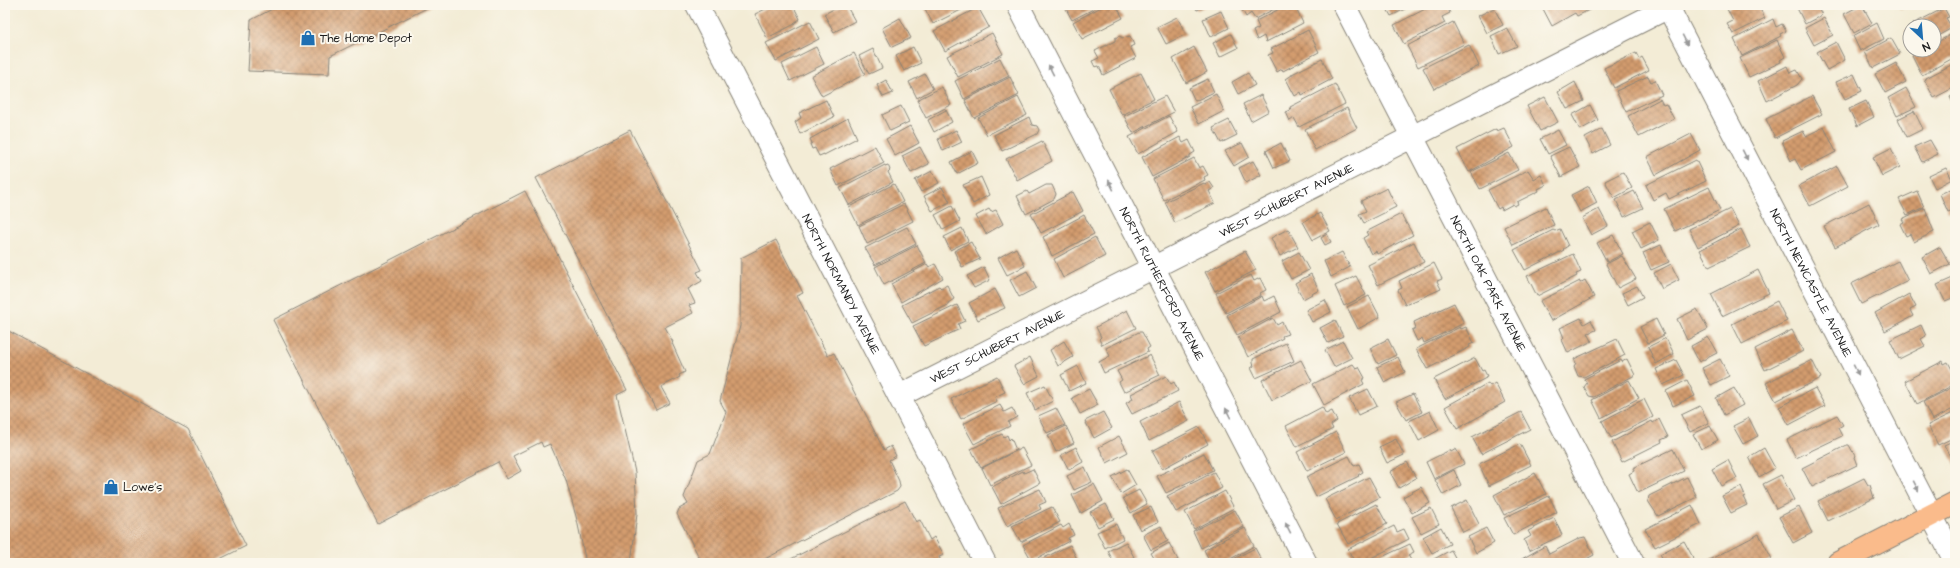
<svg xmlns="http://www.w3.org/2000/svg" width="1960" height="568" font-family="'Architects Daughter',sans-serif">
<style>
.building{fill:url(#building-cross-hatch)}
.lines{fill:none;stroke-linecap:round;stroke-linejoin:round}
.minor-casing{stroke:#888479;stroke-width:24}
.major-casing{stroke:#888479;stroke-width:24}
.minor{stroke:#fff;stroke-width:22}
.major{stroke:#fabb8b;stroke-width:22}
.oneway{fill:#999}
.labels{text-anchor:middle;stroke-width:4;stroke-linejoin:round;paint-order:stroke}
.poi-label{font-size:12px;fill:#1c1c1c;stroke:#fbf7ec;text-anchor:start}
.street-label{font-size:12px;fill:#1c1c1c;stroke:#fbf7ec}
</style>
<defs>
<pattern id="building-cross-hatch" width="8" height="8" patternUnits="userSpaceOnUse"><rect width="8" height="8" fill="#d39c6e"/><path d="M0 0l8 8M0 8l8-8" fill="none" stroke="#aa7e5a"/></pattern>
</defs>
<rect width="100%" height="100%" fill="#fbf7ec"/>
<filter id="ink" filterUnits="userSpaceOnUse"><feTurbulence type="fractalNoise" baseFrequency=".025" numOctaves="2"/><feDisplacementMap in="SourceGraphic" scale="8" xChannelSelector="R" yChannelSelector="G"/><feConvolveMatrix kernelMatrix="1 2 1 2 8 2 1 2 1" color-interpolation-filters="sRGB"/></filter>
<filter id="wash" filterUnits="userSpaceOnUse"><feTurbulence type="fractalNoise" baseFrequency=".012" numOctaves="4" result="noise"/><feDisplacementMap in="SourceGraphic" scale="16" xChannelSelector="R" yChannelSelector="G"/><feGaussianBlur stdDeviation="0.9" result="paint"/><feColorMatrix in="noise" values="0 0 0 0 0 0 0 0 0 0 0 0 0 0 0 0 0 1.4 0 .05"/><feComposite in="paint" operator="in"/></filter>
<g filter="url(#wash)">
<rect width="100%" height="100%" fill="#f3ecd6"/>
<g id="blocks">
<path class="building" d="M 280,5 L 433,5 L 330,56 L 329,74 L 248,71 L 251,20 Z
M 774,5 L 793,5 L 800,19 L 794,23 L 795,24 L 767,38 L 755,14 Z
M 842,5 L 846,5 L 855,21 L 834,32 L 824,14 Z
M 923,5 L 971,5 L 933,24 Z
M 1064,5 L 1101,5 L 1072,20 Z
M 1105,5 L 1116,5 L 1123,18 L 1082,39 L 1073,22 Z
M 1194,5 L 1208,5 L 1197,10 Z
M 1248,5 L 1282,5 L 1255,19 L 1251,13 L 1246,17 L 1241,8 Z
M 1287,5 L 1294,5 L 1303,23 L 1266,42 L 1264,36 L 1257,40 L 1253,31 L 1259,28 L 1256,21 Z
M 1385,5 L 1408,5 L 1406,6 L 1407,8 L 1391,16 Z
M 1433,5 L 1446,5 L 1450,13 L 1442,17 L 1445,23 L 1404,44 L 1394,25 Z
M 1541,5 L 1599,5 L 1577,16 L 1575,13 L 1552,26 Z
M 1734,5 L 1763,5 L 1764,7 L 1760,9 L 1765,18 L 1733,34 L 1727,24 L 1733,21 L 1727,9 Z
M 1803,5 L 1817,5 L 1822,15 L 1805,24 L 1797,8 Z
M 1861,5 L 1862,5 L 1872,23 L 1854,33 L 1844,14 Z
M 1898,5 L 1908,5 L 1900,9 Z
M 1494,8 L 1503,25 L 1487,33 L 1478,16 Z
M 1944,8 L 1949,17 L 1946,18 L 1952,28 L 1934,38 L 1934,26 L 1914,26 L 1913,24 Z
M 979,9 L 989,27 L 945,51 L 934,31 L 973,10 Z
M 1221,11 L 1229,28 L 1211,37 L 1203,19 Z
M 1177,17 L 1186,34 L 1166,44 L 1157,27 Z
M 900,18 L 911,38 L 892,47 L 882,28 Z
M 1824,18 L 1833,35 L 1814,45 L 1805,28 Z
M 1773,19 L 1776,27 L 1782,24 L 1786,31 L 1780,34 L 1781,36 L 1742,56 L 1734,39 Z
M 810,21 L 819,39 L 776,61 L 766,43 Z
M 1453,22 L 1464,44 L 1418,67 L 1407,46 Z
M 1877,23 L 1884,39 L 1860,51 L 1853,36 Z
M 1507,28 L 1517,46 L 1499,54 L 1491,36 Z
M 1910,29 L 1910,42 L 1905,31 Z
M 1308,30 L 1319,52 L 1283,71 L 1282,69 L 1277,72 L 1268,55 L 1273,53 L 1271,49 Z
M 1955,32 L 1955,57 L 1922,75 L 1912,55 L 1922,50 L 1934,50 L 1934,44 Z
M 992,33 L 1003,54 L 958,77 L 947,56 Z
M 1231,34 L 1238,48 L 1220,57 L 1213,43 Z
M 1119,36 L 1123,38 L 1130,36 L 1134,45 L 1130,47 L 1136,58 L 1103,75 L 1099,66 L 1095,67 L 1092,61 L 1099,58 L 1095,51 L 1115,41 L 1115,38 Z
M 1891,38 L 1900,54 L 1873,68 L 1865,52 Z
M 1777,40 L 1785,57 L 1780,60 L 1781,62 L 1749,77 L 1740,58 Z
M 1836,42 L 1845,60 L 1827,70 L 1817,52 Z
M 1469,45 L 1479,66 L 1434,89 L 1423,68 Z
M 816,47 L 824,64 L 790,81 L 782,64 Z
M 913,47 L 921,63 L 904,71 L 896,56 Z
M 1194,47 L 1207,72 L 1186,83 L 1173,59 Z
M 873,49 L 882,68 L 869,74 L 859,56 Z
M 854,53 L 865,74 L 822,96 L 811,76 Z
M 1636,53 L 1639,59 L 1642,57 L 1649,70 L 1614,88 L 1604,68 Z
M 1000,58 L 1009,76 L 964,99 L 955,81 Z
M 1322,59 L 1332,79 L 1302,95 L 1301,92 L 1295,96 L 1286,79 L 1292,75 L 1292,74 Z
M 1896,63 L 1906,82 L 1885,93 L 1875,74 Z
M 1955,63 L 1955,87 L 1934,98 L 1924,79 Z
M 1787,66 L 1790,73 L 1797,70 L 1802,79 L 1797,85 L 1767,101 L 1758,81 Z
M 1141,73 L 1154,99 L 1122,115 L 1109,89 Z
M 1248,73 L 1255,85 L 1238,94 L 1232,82 Z
M 925,74 L 933,89 L 917,98 L 909,82 Z
M 1854,74 L 1862,91 L 1845,99 L 1836,82 Z
M 1648,76 L 1651,82 L 1655,80 L 1662,95 L 1626,112 L 1616,91 Z
M 1010,77 L 1019,95 L 974,118 L 965,100 Z
M 1208,79 L 1214,92 L 1195,101 L 1189,88 Z
M 886,80 L 893,93 L 883,97 L 877,85 Z
M 1575,82 L 1584,101 L 1567,109 L 1558,92 Z
M 1335,84 L 1345,104 L 1299,127 L 1294,118 L 1290,121 L 1286,112 L 1291,110 L 1290,107 Z
M 942,87 L 951,105 L 926,118 L 917,100 Z
M 1906,88 L 1916,107 L 1897,116 L 1888,98 Z
M 1216,94 L 1224,111 L 1199,124 L 1190,107 Z
M 1955,94 L 1955,107 L 1950,97 Z
M 1261,95 L 1269,111 L 1251,121 L 1243,104 Z
M 1165,96 L 1174,112 L 1133,133 L 1124,116 Z
M 1812,96 L 1822,114 L 1775,138 L 1766,119 Z
M 1018,97 L 1027,115 L 987,135 L 978,118 Z
M 1545,97 L 1558,122 L 1540,131 L 1527,106 Z
M 1660,99 L 1663,105 L 1666,104 L 1674,119 L 1639,137 L 1628,116 Z
M 826,100 L 834,117 L 800,134 L 795,122 L 801,118 L 799,113 Z
M 1866,101 L 1874,117 L 1857,126 L 1849,109 Z
M 1590,105 L 1598,120 L 1580,130 L 1572,115 Z
M 901,106 L 909,122 L 890,131 L 882,115 Z
M 1347,108 L 1357,128 L 1315,150 L 1305,129 Z
M 946,110 L 952,122 L 934,132 L 928,120 Z
M 1914,111 L 1923,129 L 1907,137 L 1898,119 Z
M 1169,116 L 1178,132 L 1138,154 L 1129,137 Z
M 1029,117 L 1032,125 L 1037,126 L 1039,130 L 1037,134 L 1002,151 L 994,135 Z
M 848,118 L 857,138 L 824,155 L 824,154 L 819,156 L 815,148 L 812,149 L 810,144 L 812,143 L 810,139 Z
M 1229,120 L 1237,135 L 1221,143 L 1213,128 Z
M 910,126 L 919,143 L 895,156 L 886,139 Z
M 1824,127 L 1836,152 L 1801,170 L 1795,159 L 1791,161 L 1782,141 L 1803,131 L 1806,136 Z
M 1504,128 L 1514,147 L 1469,172 L 1457,149 L 1496,129 L 1497,131 Z
M 1602,129 L 1610,145 L 1593,154 L 1585,138 Z
M 630,130 L 702,270 L 697,272 L 702,281 L 688,289 L 695,303 L 689,305 L 693,313 L 665,327 L 673,342 L 672,343 L 685,372 L 679,375 L 680,377 L 661,387 L 670,403 L 656,410 L 536,178 Z
M 956,130 L 962,142 L 943,151 L 938,139 Z
M 1558,130 L 1566,145 L 1548,154 L 1540,139 Z
M 1691,134 L 1700,150 L 1656,175 L 1647,157 Z
M 1180,137 L 1183,143 L 1189,140 L 1195,152 L 1190,155 L 1190,157 L 1152,177 L 1142,157 Z
M 1930,140 L 1938,154 L 1922,162 L 1914,147 Z
M 1042,141 L 1052,161 L 1017,180 L 1006,159 Z
M 1242,143 L 1249,157 L 1234,166 L 1225,151 Z
M 1281,143 L 1290,161 L 1274,168 L 1266,151 Z
M 875,146 L 884,163 L 838,186 L 830,169 Z
M 920,147 L 929,164 L 911,173 L 902,156 Z
M 1569,147 L 1580,167 L 1561,177 L 1550,156 Z
M 1891,148 L 1900,167 L 1882,176 L 1873,157 Z
M 972,151 L 978,163 L 957,174 L 951,162 Z
M 1509,153 L 1518,170 L 1480,189 L 1471,172 Z
M 1194,158 L 1199,168 L 1203,166 L 1208,175 L 1204,177 L 1205,180 L 1164,200 L 1153,179 Z
M 1696,160 L 1706,181 L 1669,199 L 1666,193 L 1653,200 L 1646,185 Z
M 1253,161 L 1261,175 L 1246,183 L 1239,168 Z
M 885,165 L 885,166 L 888,165 L 890,170 L 888,172 L 893,182 L 849,205 L 840,188 Z
M 1837,166 L 1848,186 L 1810,206 L 1799,186 Z
M 1946,168 L 1952,179 L 1935,188 L 1929,176 Z
M 1528,170 L 1534,179 L 1541,175 L 1546,185 L 1538,189 L 1539,191 L 1517,202 L 1518,204 L 1514,206 L 1513,204 L 1502,210 L 1501,207 L 1498,209 L 1488,190 Z
M 932,171 L 939,183 L 921,192 L 915,180 Z
M 1623,172 L 1632,188 L 1614,198 L 1605,181 Z
M 981,177 L 989,195 L 973,204 L 963,185 Z
M 1210,182 L 1214,188 L 1209,191 L 1215,203 L 1175,223 L 1165,202 L 1204,183 L 1205,185 Z
M 894,184 L 903,202 L 858,225 L 849,207 Z
M 1046,185 L 1052,185 L 1056,194 L 1054,199 L 1026,214 L 1017,196 L 1027,191 L 1029,194 Z
M 1589,186 L 1597,203 L 1580,212 L 1571,195 Z
M 942,187 L 950,202 L 932,211 L 924,196 Z
M 1709,187 L 1720,210 L 1675,231 L 1664,209 Z
M 1955,187 L 1955,209 L 1948,212 L 1940,194 Z
M 1387,188 L 1396,207 L 1364,223 L 1359,214 L 1366,211 L 1361,201 Z
M 525,191 L 627,390 L 617,395 L 635,472 L 637,514 L 631,563 L 586,563 L 577,520 L 566,480 L 550,444 L 543,447 L 541,442 L 513,456 L 521,471 L 507,479 L 498,462 L 378,524 L 273,320 Z
M 1634,191 L 1643,208 L 1624,217 L 1616,200 Z
M 1917,191 L 1924,207 L 1907,215 L 1899,199 Z
M 1073,192 L 1083,211 L 1041,233 L 1031,214 Z
M 1869,203 L 1879,224 L 1835,247 L 1824,226 Z
M 904,204 L 913,221 L 867,244 L 859,226 Z
M 952,206 L 960,221 L 943,230 L 935,215 Z
M 1546,207 L 1554,225 L 1513,245 L 1504,227 Z
M 1925,208 L 1934,232 L 1914,242 L 1910,234 L 1906,236 L 1900,224 L 1904,222 L 1902,219 Z
M 989,209 L 991,212 L 996,210 L 1003,224 L 986,234 L 976,216 Z
M 1599,209 L 1608,226 L 1591,235 L 1582,218 Z
M 1730,209 L 1739,226 L 1698,247 L 1689,229 Z
M 1320,213 L 1330,231 L 1313,240 L 1303,222 Z
M 1401,214 L 1413,235 L 1377,254 L 1376,251 L 1371,254 L 1363,238 L 1368,235 L 1366,232 Z
M 1084,215 L 1094,234 L 1052,256 L 1043,237 Z
M 1650,222 L 1659,240 L 1641,249 L 1632,231 Z
M 907,227 L 916,244 L 875,265 L 865,248 Z
M 962,228 L 968,241 L 950,250 L 944,237 Z
M 1288,229 L 1298,247 L 1280,256 L 1271,238 Z
M 1560,229 L 1568,246 L 1563,249 L 1564,250 L 1525,270 L 1514,250 L 1553,230 L 1555,231 Z
M 1741,229 L 1750,247 L 1709,267 L 1700,250 Z
M 1327,234 L 1331,242 L 1325,245 L 1321,238 Z
M 1613,235 L 1623,254 L 1607,262 L 1597,243 Z
M 1095,237 L 1105,256 L 1063,278 L 1054,259 Z
M 776,240 L 803,293 L 797,296 L 828,356 L 834,353 L 884,450 L 891,446 L 896,456 L 889,460 L 899,481 L 900,487 L 897,491 L 757,563 L 702,563 L 677,514 L 679,509 L 688,504 L 684,497 L 698,460 L 710,454 L 726,412 L 720,401 L 740,326 L 741,258 Z
M 971,242 L 980,259 L 962,267 L 954,251 Z
M 1414,242 L 1424,262 L 1378,285 L 1368,265 Z
M 917,245 L 926,263 L 884,285 L 875,267 Z
M 1661,245 L 1669,262 L 1651,270 L 1643,253 Z
M 1940,247 L 1950,264 L 1931,274 L 1922,257 Z
M 1016,248 L 1025,266 L 1007,275 L 998,258 Z
M 1245,251 L 1256,270 L 1215,291 L 1205,272 Z
M 1299,252 L 1309,270 L 1291,279 L 1282,261 Z
M 1342,252 L 1350,267 L 1331,277 L 1324,261 Z
M 1573,254 L 1581,272 L 1576,274 L 1577,276 L 1537,296 L 1527,276 Z
M 1622,256 L 1636,279 L 1618,288 L 1606,264 Z
M 1898,261 L 1908,281 L 1861,304 L 1851,284 Z
M 1434,263 L 1442,279 L 1437,281 L 1441,289 L 1405,305 L 1398,290 L 1402,288 L 1399,281 Z
M 927,264 L 929,267 L 935,264 L 943,278 L 901,302 L 891,284 Z
M 1671,264 L 1679,280 L 1662,289 L 1654,273 Z
M 984,267 L 990,280 L 974,288 L 967,276 Z
M 1758,270 L 1769,293 L 1722,316 L 1711,294 Z
M 1027,271 L 1036,288 L 1019,297 L 1010,280 Z
M 1311,274 L 1319,290 L 1303,299 L 1295,283 Z
M 1251,275 L 1254,281 L 1260,278 L 1266,290 L 1260,293 L 1261,295 L 1226,313 L 1216,293 Z
M 1356,276 L 1366,295 L 1344,306 L 1335,286 Z
M 1955,277 L 1955,297 L 1945,301 L 1937,285 Z
M 1585,280 L 1594,297 L 1551,321 L 1540,301 L 1580,281 L 1580,283 Z
M 947,285 L 954,299 L 948,303 L 948,305 L 912,323 L 902,305 L 939,286 L 941,288 Z
M 1637,286 L 1643,297 L 1628,305 L 1622,293 Z
M 995,289 L 1005,308 L 978,320 L 969,303 Z
M 1909,294 L 1916,307 L 1910,310 L 1913,316 L 1885,331 L 1875,313 Z
M 1262,296 L 1264,301 L 1274,296 L 1281,312 L 1237,335 L 1227,315 Z
M 1369,296 L 1380,317 L 1358,329 L 1347,307 Z
M 1325,300 L 1331,312 L 1312,322 L 1306,310 Z
M 1777,301 L 1787,321 L 1742,344 L 1732,324 Z
M 1454,303 L 1464,323 L 1424,343 L 1422,338 L 1417,341 L 1412,330 L 1416,328 L 1414,322 Z
M 957,305 L 965,321 L 958,324 L 960,329 L 924,346 L 913,326 Z
M 1697,309 L 1708,329 L 1687,340 L 1677,319 Z
M 1127,310 L 1136,328 L 1102,345 L 1099,339 L 1101,337 L 1096,327 Z
M 1273,318 L 1277,325 L 1282,322 L 1288,334 L 1282,336 L 1283,338 L 1248,357 L 1238,337 Z
M 1581,318 L 1584,324 L 1591,320 L 1596,330 L 1588,333 L 1592,341 L 1568,353 L 1562,340 L 1564,338 L 1560,328 Z
M 1656,319 L 1664,335 L 1648,343 L 1640,327 Z
M 1335,320 L 1343,336 L 1328,343 L 1320,328 Z
M 1921,325 L 1926,336 L 1921,339 L 1925,346 L 1899,359 L 1890,340 Z
M 1460,327 L 1461,329 L 1466,327 L 1474,343 L 1469,345 L 1470,347 L 1427,369 L 1416,349 Z
M 5,329 L 188,429 L 246,546 L 212,563 L 107,563 L 104,557 L 101,563 L 5,563 Z
M 1792,330 L 1803,351 L 1765,370 L 1755,349 Z
M 1139,332 L 1142,332 L 1150,347 L 1147,349 L 1148,352 L 1104,373 L 1099,362 L 1110,356 L 1106,348 Z
M 1708,337 L 1717,353 L 1699,362 L 1691,346 Z
M 1666,338 L 1674,354 L 1656,364 L 1648,347 Z
M 1388,339 L 1396,355 L 1378,364 L 1370,348 Z
M 1617,339 L 1625,355 L 1584,377 L 1578,376 L 1574,366 L 1576,363 L 1574,359 Z
M 1064,341 L 1073,357 L 1058,366 L 1050,350 Z
M 1343,341 L 1352,358 L 1334,367 L 1325,350 Z
M 1286,343 L 1294,361 L 1256,378 L 1251,368 L 1254,366 L 1253,363 L 1253,359 Z
M 1150,355 L 1160,375 L 1124,392 L 1119,382 L 1122,380 L 1117,371 Z
M 1030,357 L 1039,376 L 1024,384 L 1014,366 Z
M 1398,357 L 1405,372 L 1385,383 L 1377,367 Z
M 1475,358 L 1482,371 L 1484,370 L 1487,376 L 1485,377 L 1486,378 L 1445,399 L 1434,379 Z
M 1627,359 L 1635,375 L 1594,397 L 1589,396 L 1584,387 L 1587,383 L 1584,379 L 1621,360 L 1622,362 Z
M 1720,359 L 1729,376 L 1711,385 L 1702,368 Z
M 1301,360 L 1312,381 L 1272,400 L 1262,380 Z
M 1676,360 L 1684,375 L 1663,385 L 1656,369 Z
M 1812,360 L 1821,378 L 1776,401 L 1766,383 Z
M 1943,361 L 1944,364 L 1948,362 L 1955,375 L 1955,384 L 1917,404 L 1905,381 Z
M 1353,364 L 1356,368 L 1359,367 L 1365,378 L 1362,380 L 1364,384 L 1324,405 L 1313,384 Z
M 1078,366 L 1086,383 L 1069,391 L 1061,375 Z
M 997,376 L 1005,392 L 995,397 L 997,401 L 961,419 L 951,399 Z
M 1166,376 L 1171,384 L 1174,382 L 1178,391 L 1132,414 L 1126,403 L 1133,399 L 1131,394 Z
M 1629,380 L 1639,398 L 1601,418 L 1592,400 Z
M 1687,380 L 1695,396 L 1673,406 L 1666,391 Z
M 1488,383 L 1490,386 L 1495,383 L 1505,402 L 1457,429 L 1445,407 Z
M 1045,385 L 1053,401 L 1035,410 L 1027,393 Z
M 1955,386 L 1955,408 L 1932,420 L 1923,402 Z
M 1734,388 L 1743,405 L 1724,415 L 1716,398 Z
M 1815,388 L 1825,406 L 1789,425 L 1779,407 Z
M 1089,389 L 1098,405 L 1080,414 L 1072,398 Z
M 1368,389 L 1377,406 L 1358,415 L 1349,398 Z
M 1413,394 L 1422,412 L 1406,420 L 1396,402 Z
M 1644,399 L 1653,417 L 1611,438 L 1602,421 Z
M 1179,402 L 1189,421 L 1149,441 L 1140,422 Z
M 1000,405 L 1004,412 L 1012,408 L 1017,417 L 1008,422 L 1010,426 L 974,444 L 963,424 Z
M 1700,406 L 1709,423 L 1690,432 L 1681,415 Z
M 1322,407 L 1326,414 L 1332,411 L 1337,421 L 1331,425 L 1333,429 L 1297,447 L 1286,426 Z
M 1056,408 L 1065,425 L 1047,433 L 1038,416 Z
M 1430,411 L 1439,430 L 1419,441 L 1409,421 Z
M 1103,412 L 1112,428 L 1094,438 L 1085,421 Z
M 1521,412 L 1530,429 L 1481,454 L 1472,437 Z
M 1955,412 L 1955,437 L 1938,445 L 1928,425 Z
M 1837,415 L 1843,425 L 1838,428 L 1842,436 L 1796,458 L 1787,440 Z
M 1749,418 L 1758,436 L 1743,444 L 1733,426 Z
M 1659,419 L 1668,437 L 1661,440 L 1662,442 L 1622,462 L 1612,442 L 1652,421 L 1653,423 Z
M 1066,426 L 1074,443 L 1056,452 L 1048,435 Z
M 1710,426 L 1718,440 L 1701,449 L 1693,434 Z
M 1199,427 L 1208,444 L 1162,469 L 1152,451 Z
M 1336,432 L 1346,452 L 1307,471 L 1297,452 Z
M 1002,434 L 1004,437 L 1007,435 L 1009,440 L 1011,438 L 1016,450 L 981,468 L 971,449 Z
M 1119,436 L 1128,452 L 1107,463 L 1099,447 Z
M 1396,439 L 1404,455 L 1387,463 L 1379,447 Z
M 1955,440 L 1955,466 L 1944,445 Z
M 1520,444 L 1531,465 L 1489,486 L 1479,464 Z
M 1847,445 L 1849,445 L 1855,456 L 1854,457 L 1857,465 L 1812,487 L 1802,468 Z
M 1076,447 L 1083,462 L 1069,470 L 1061,455 Z
M 1022,448 L 1031,465 L 990,485 L 982,468 Z
M 1764,448 L 1775,468 L 1759,477 L 1749,457 Z
M 1456,449 L 1464,464 L 1434,479 L 1426,462 L 1450,450 L 1451,452 Z
M 1673,449 L 1684,471 L 1638,493 L 1629,474 L 1634,471 L 1633,468 Z
M 1204,453 L 1213,470 L 1166,493 L 1157,476 Z
M 1349,456 L 1354,466 L 1359,464 L 1363,472 L 1358,475 L 1359,476 L 1316,497 L 1306,477 Z
M 1728,460 L 1737,478 L 1721,486 L 1712,469 Z
M 1407,462 L 1416,478 L 1399,488 L 1390,472 Z
M 1085,467 L 1092,482 L 1074,490 L 1067,476 Z
M 1033,469 L 1040,483 L 1001,504 L 992,487 L 1023,471 L 1024,473 Z
M 1127,469 L 1136,485 L 1121,494 L 1112,477 Z
M 1454,470 L 1461,485 L 1443,495 L 1435,480 Z
M 1214,472 L 1222,488 L 1176,512 L 1167,496 Z
M 1535,473 L 1546,494 L 1504,515 L 1494,495 Z
M 1781,475 L 1794,500 L 1776,509 L 1763,484 Z
M 1369,477 L 1380,497 L 1336,520 L 1325,499 Z
M 1687,477 L 1697,497 L 1658,516 L 1648,501 L 1649,496 Z
M 1864,478 L 1868,485 L 1870,485 L 1874,498 L 1828,521 L 1818,501 Z
M 1094,484 L 1103,501 L 1081,513 L 1072,495 Z
M 1421,487 L 1430,503 L 1412,513 L 1403,497 Z
M 1741,487 L 1745,496 L 1743,497 L 1747,505 L 1731,513 L 1722,496 Z
M 1040,489 L 1046,502 L 1039,505 L 1041,509 L 1007,526 L 998,508 Z
M 1139,490 L 1147,504 L 1131,513 L 1123,498 Z
M 1225,491 L 1234,508 L 1194,529 L 1185,512 Z
M 1549,496 L 1557,512 L 1513,535 L 1504,518 Z
M 1467,500 L 1479,524 L 1463,532 L 1451,508 Z
M 905,501 L 916,522 L 920,520 L 930,540 L 934,537 L 944,555 L 939,557 L 942,563 L 783,563 Z
M 1106,504 L 1114,519 L 1098,527 L 1090,512 Z
M 1376,504 L 1387,524 L 1348,544 L 1337,524 Z
M 1692,505 L 1701,524 L 1655,547 L 1645,529 Z
M 1052,507 L 1060,522 L 1021,542 L 1012,526 Z
M 1151,507 L 1158,522 L 1140,530 L 1133,515 Z
M 1799,507 L 1812,533 L 1793,543 L 1779,517 Z
M 1431,508 L 1439,524 L 1421,533 L 1412,517 Z
M 1235,510 L 1244,527 L 1201,548 L 1193,531 Z
M 1554,518 L 1562,535 L 1529,551 L 1524,540 L 1531,536 L 1528,531 Z
M 1069,524 L 1074,535 L 1068,538 L 1069,541 L 1032,561 L 1023,545 L 1061,525 L 1063,528 Z
M 1116,524 L 1123,539 L 1105,548 L 1097,532 Z
M 1161,526 L 1168,541 L 1151,550 L 1143,535 Z
M 1394,526 L 1397,532 L 1404,529 L 1409,539 L 1361,563 L 1355,563 L 1348,549 Z
M 1441,527 L 1450,544 L 1432,553 L 1423,537 Z
M 1245,528 L 1254,546 L 1223,563 L 1211,563 L 1204,550 Z
M 1486,528 L 1494,543 L 1476,553 L 1468,537 Z
M 1759,534 L 1772,559 L 1764,563 L 1711,563 L 1709,560 Z
M 1585,537 L 1594,555 L 1579,563 L 1522,563 L 1520,560 L 1545,546 L 1549,554 L 1580,538 Z
M 1684,541 L 1696,563 L 1665,563 L 1660,554 Z
M 1126,542 L 1134,557 L 1123,563 L 1114,563 L 1108,551 Z
M 1169,543 L 1178,560 L 1172,563 L 1157,563 L 1151,553 Z
M 1410,544 L 1414,552 L 1408,555 L 1412,562 L 1410,563 L 1369,563 Z
M 1070,545 L 1078,561 L 1075,563 L 1034,563 Z
M 1255,548 L 1263,563 L 1226,563 Z
M 1451,550 L 1458,563 L 1436,563 L 1434,559 Z
M 1137,559 L 1139,563 L 1129,563 Z"/>
</g>
</g>
<g filter="url(#ink)">
<use href="#blocks" fill-opacity="0" stroke="#888479" stroke-width="1"/>
<g class="lines">
<defs>
<g id="minor">
<path id="s1" d="M 697,5 L 985,563"/>
<path id="s2" d="M 1018,5 L 1306,563"/>
<path id="s3" d="M 1344,5 L 1633,563"/>
<path id="s4" d="M 1667,5 L 1955,561"/>
<path id="s5" d="M 899,396 L 1673,5"/>
</g>
<path id="major" d="M 1838,563 L 1955,503"/>
</defs>
<use href="#minor" class="minor-casing"/>
<use href="#major" class="major-casing"/>
<use href="#minor" class="minor"/>
<use href="#major" class="major"/>
</g>
<defs><path id="oneway-solid" d="M-6-.8H1V-3.2L6.5 0L1 3.2V.8H-6Z"/></defs>
<g class="oneway">
<use href="#oneway-solid" transform="translate(1685 40) rotate(63)"/>
<use href="#oneway-solid" transform="translate(1051 70) rotate(-117)"/>
<use href="#oneway-solid" transform="translate(1745 155) rotate(63)"/>
<use href="#oneway-solid" transform="translate(1111 185) rotate(-117)"/>
<use href="#oneway-solid" transform="translate(1856 370) rotate(63)"/>
<use href="#oneway-solid" transform="translate(1228 413) rotate(-117)"/>
<use href="#oneway-solid" transform="translate(1916 486) rotate(63)"/>
<use href="#oneway-solid" transform="translate(1288 528) rotate(-117)"/>
</g>
</g>
<defs>
<symbol id="shop-bare" viewBox="-9 -9 18 18"><path d="M-5-2.5h2.3a2.7 3.5 0 0 1 5.4 0H5L5.5 6h-11ZM-1.5-2.5h3a1.5 2.3 0 0 0-3 0Z" fill="#1f6fb2" stroke="#fbf7ec" stroke-width="2.5" paint-order="stroke"/></symbol>
</defs>
<g fill-rule="evenodd">
<use href="#shop-bare" x="297" y="27" width="22" height="22"/>
<use href="#shop-bare" x="100" y="476" width="22" height="22"/>
</g>
<g class="labels">
<g class="poi-label">
<text x="320" y="42">The Home Depot</text>
<text x="123" y="491">Lowe's</text>
</g>
<g class="street-label">
<text dy="4" stroke="none"><textPath href="#s5" startOffset="434">WEST SCHUBERT AVENUE</textPath></text>
<text dy="4" stroke="none"><textPath href="#s4" startOffset="313">NORTH NEWCASTLE AVENUE</textPath></text>
<text dy="4" stroke="none"><textPath href="#s1" startOffset="314">NORTH NORMANDY AVENUE</textPath></text>
<text dy="4" stroke="none"><textPath href="#s2" startOffset="314">NORTH RUTHERFORD AVENUE</textPath></text>
<text dy="4" stroke="none"><textPath href="#s3" startOffset="314">NORTH OAK PARK AVENUE</textPath></text>
<text dy="4" stroke="none"><textPath href="#s5" startOffset="110">WEST SCHUBERT AVENUE</textPath></text>
</g>
</g>
<rect width="1960" height="568" fill="none" stroke="#fbf7ec" stroke-width="20"/>
<g transform="translate(1922 38) rotate(154)"><circle r="19" fill="#fbf7ec" stroke="#a29f99"/>
<path d="M0-3L7 15L0 10L-7 15Z" fill="#1f6fb2"/>
<text y="-6" font-size="11" font-weight="bold" text-anchor="middle" fill="#1c1c1c">N</text>
</g>
</svg>
